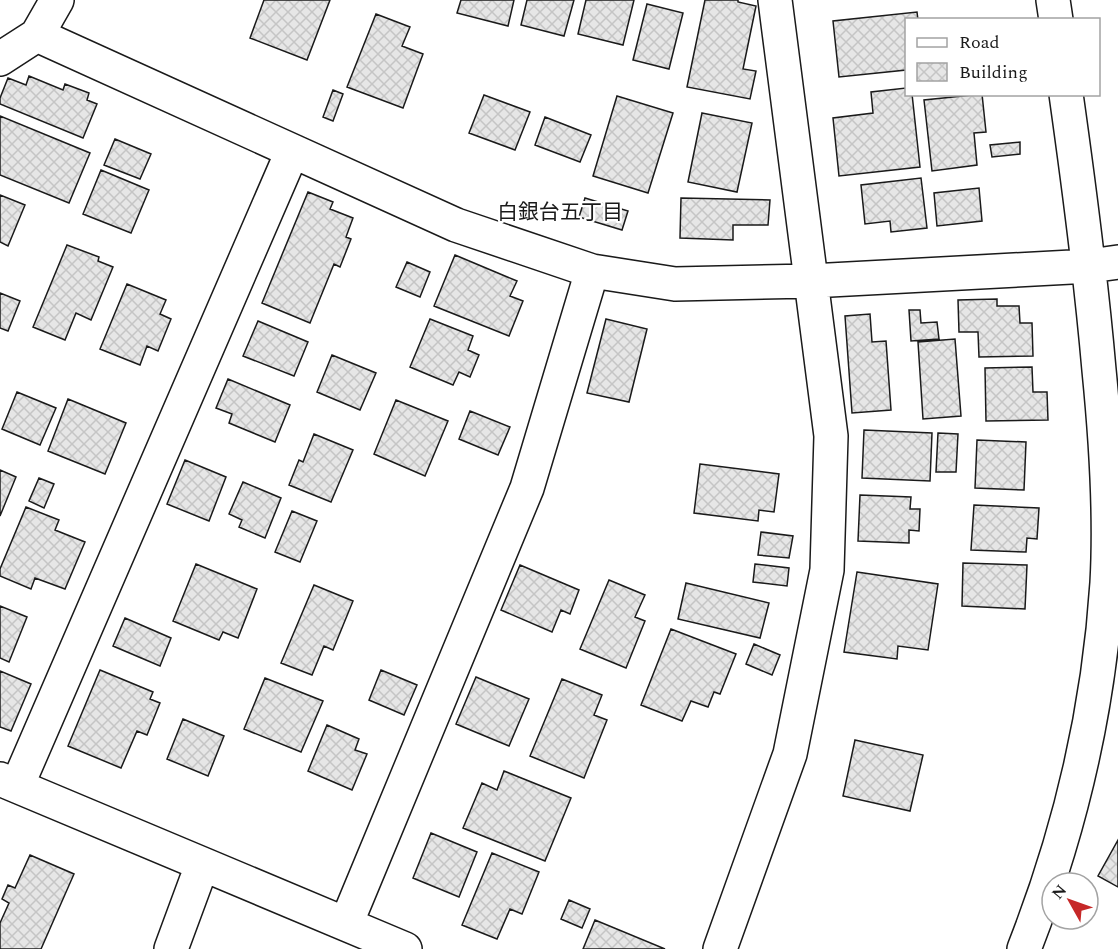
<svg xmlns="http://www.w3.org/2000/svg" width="1118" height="949" font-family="Spectral,'Noto Sans JP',serif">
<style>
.building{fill:url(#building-cross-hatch);stroke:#1a1a1a;stroke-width:1.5}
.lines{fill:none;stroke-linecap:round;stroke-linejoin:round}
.minor-casing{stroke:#1a1a1a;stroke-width:36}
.minor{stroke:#fff;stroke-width:33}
.labels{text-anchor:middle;stroke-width:4.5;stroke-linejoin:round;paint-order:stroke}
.neighbourhood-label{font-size:21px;fill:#1a1a1a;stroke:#fff}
</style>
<defs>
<pattern id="building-cross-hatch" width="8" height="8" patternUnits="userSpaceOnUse" patternTransform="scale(1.5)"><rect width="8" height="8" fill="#e6e6e6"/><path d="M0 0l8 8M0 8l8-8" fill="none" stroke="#c5c5c5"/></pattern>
</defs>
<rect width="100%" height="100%" fill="#fff"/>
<path class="building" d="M 264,0 L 330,0 L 307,60 L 250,38 Z
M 461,0 L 514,0 L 508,26 L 457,13 Z
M 527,0 L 574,0 L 564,36 L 521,25 Z
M 586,0 L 634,0 L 623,45 L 578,34 Z
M 705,0 L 738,0 L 738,2 L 756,6 L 743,69 L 756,71 L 750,99 L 687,87 Z
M 647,4 L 683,13 L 669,69 L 633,60 Z
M 917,12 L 918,20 L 906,20 L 906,70 L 839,77 L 833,21 Z
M 376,14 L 410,27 L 402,46 L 423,54 L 403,108 L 347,87 Z
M 29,76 L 63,90 L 65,84 L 89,93 L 87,100 L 97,104 L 83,138 L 0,104 L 0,98 L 8,78 L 26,85 Z
M 906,88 L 906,94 L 912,94 L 920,167 L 839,176 L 833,118 L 873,113 L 871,92 Z
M 333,90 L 343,94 L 333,121 L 323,117 Z
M 982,94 L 986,132 L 974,133 L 977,165 L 932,171 L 924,100 Z
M 484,95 L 530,112 L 515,150 L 469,133 Z
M 617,96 L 673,113 L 648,193 L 593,176 Z
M 702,113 L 752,123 L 737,192 L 688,182 Z
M 0,116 L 90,153 L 69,203 L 0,175 Z
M 545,117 L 591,135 L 580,162 L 535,145 Z
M 115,139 L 151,154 L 140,179 L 104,165 Z
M 1020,142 L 1020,154 L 992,157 L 990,145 Z
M 101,170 L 149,190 L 131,233 L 83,214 Z
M 921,178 L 927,228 L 891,232 L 890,221 L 865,224 L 861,185 Z
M 979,188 L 982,221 L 937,226 L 934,193 Z
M 308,192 L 333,202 L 330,209 L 353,218 L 346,237 L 351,239 L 340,267 L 334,264 L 310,323 L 262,303 Z
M 0,195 L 25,205 L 8,246 L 0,242 Z
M 585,198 L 628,211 L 622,230 L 579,217 Z
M 681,198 L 770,200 L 768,225 L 733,225 L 733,240 L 680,238 Z
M 67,245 L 99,257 L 98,261 L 113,267 L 91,320 L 76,313 L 65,340 L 33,327 Z
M 455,255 L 517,281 L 510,296 L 523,301 L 509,336 L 434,306 Z
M 407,262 L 430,272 L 420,297 L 396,287 Z
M 127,284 L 166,300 L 160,314 L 171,319 L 158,351 L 147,346 L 140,365 L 100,349 Z
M 0,293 L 20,301 L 8,331 L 0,328 Z
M 997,299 L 997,306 L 1019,306 L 1020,323 L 1032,323 L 1033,356 L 979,357 L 978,332 L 959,332 L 958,300 Z
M 909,310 L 920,310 L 921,323 L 937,322 L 939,339 L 911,341 Z
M 870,314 L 872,342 L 886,341 L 891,410 L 852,413 L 845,316 Z
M 430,319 L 473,336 L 468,350 L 479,355 L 470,377 L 459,372 L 453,385 L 410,367 Z
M 606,319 L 647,329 L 629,402 L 587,393 Z
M 258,321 L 308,342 L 294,376 L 243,356 Z
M 955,339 L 961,416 L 923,419 L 918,342 Z
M 332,355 L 376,373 L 360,410 L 317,392 Z
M 1032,367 L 1033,392 L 1047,392 L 1048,420 L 986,421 L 985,368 Z
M 228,379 L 290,405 L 275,442 L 229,423 L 232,414 L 216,408 Z
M 17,392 L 56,408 L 40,445 L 2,429 Z
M 68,399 L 126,423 L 105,474 L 48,451 Z
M 396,400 L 448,421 L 425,476 L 374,454 Z
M 470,411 L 510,427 L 498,455 L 459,439 Z
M 864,430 L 932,433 L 930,481 L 862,478 Z
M 938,433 L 958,434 L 956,472 L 936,472 Z
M 314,434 L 353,450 L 331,502 L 289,485 L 299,460 L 303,462 Z
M 977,440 L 1026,442 L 1024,490 L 975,488 Z
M 185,460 L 226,477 L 209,521 L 167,504 Z
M 700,464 L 779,474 L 774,512 L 759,510 L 758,521 L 694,513 Z
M 0,470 L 16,477 L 0,516 Z
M 39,478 L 54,484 L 44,508 L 29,501 Z
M 243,482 L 281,498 L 265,538 L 239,527 L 242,520 L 229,514 Z
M 860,495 L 911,497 L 910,509 L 920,509 L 919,531 L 909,530 L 909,543 L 858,541 Z
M 974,505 L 1039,508 L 1037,539 L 1027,538 L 1026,552 L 971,550 Z
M 26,507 L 59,520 L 55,530 L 85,542 L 65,589 L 35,578 L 31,589 L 0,576 L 0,569 Z
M 292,511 L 317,521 L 300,562 L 275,552 Z
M 761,532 L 793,536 L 789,558 L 758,555 Z
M 963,563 L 1027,565 L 1025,609 L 962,606 Z
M 196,564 L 257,589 L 238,638 L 223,632 L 219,640 L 173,621 Z
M 755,564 L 789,568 L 787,586 L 753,582 Z
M 520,565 L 579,590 L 570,614 L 561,610 L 552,632 L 501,610 Z
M 857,572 L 938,584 L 928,650 L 898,646 L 897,659 L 844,652 Z
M 609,580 L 645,595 L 635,617 L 645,621 L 626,668 L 580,649 Z
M 686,583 L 769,603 L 760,638 L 678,619 Z
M 314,585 L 353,601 L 333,650 L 324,646 L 312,675 L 281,663 Z
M 0,606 L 27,617 L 9,662 L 0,658 Z
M 125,618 L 171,638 L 160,666 L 113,646 Z
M 671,629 L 736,654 L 720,694 L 714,692 L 708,707 L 691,701 L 682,721 L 641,705 Z
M 754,644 L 780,655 L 772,675 L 746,664 Z
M 100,670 L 153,692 L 150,699 L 160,703 L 147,735 L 137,731 L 121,768 L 68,746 Z
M 381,670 L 417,685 L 404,715 L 369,700 Z
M 0,671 L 31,684 L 11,731 L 0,727 Z
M 476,677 L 529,699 L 509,746 L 456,724 Z
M 265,678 L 323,701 L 301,752 L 244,729 Z
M 562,679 L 602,695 L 594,715 L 607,720 L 584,778 L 530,756 Z
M 183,719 L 224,736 L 208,776 L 167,759 Z
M 327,725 L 359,739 L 355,750 L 367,754 L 352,790 L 308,771 Z
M 855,740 L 923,755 L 910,811 L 843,796 Z
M 504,771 L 571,798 L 545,861 L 463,828 L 482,783 L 497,790 Z
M 431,833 L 477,852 L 459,897 L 413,878 Z
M 1118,840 L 1118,887 L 1098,876 Z
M 492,853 L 539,872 L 522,914 L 510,909 L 497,939 L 462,925 Z
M 30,855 L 74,874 L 41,949 L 0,949 L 0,923 L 9,903 L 2,899 L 8,885 L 15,888 Z
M 569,900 L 590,909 L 582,928 L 561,919 Z
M 595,920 L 665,949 L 583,949 Z"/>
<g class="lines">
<defs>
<path id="minor" d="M 1053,0 L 1056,20
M 37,35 L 456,225 L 592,271 L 675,284 L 811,281 L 1090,266 L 1118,262
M 0,59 L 37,35 L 57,0
M 0,779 L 405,949
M 17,786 L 292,152
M 346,924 L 527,488 L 592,271
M 171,949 L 202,865
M 720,949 L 790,754 L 827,570 L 831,436 L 775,0
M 1024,949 C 1070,832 1099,708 1107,583 C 1111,512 1106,440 1099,370 C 1091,278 1079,186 1066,94"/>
</defs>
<use href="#minor" class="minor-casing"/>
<use href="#minor" class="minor"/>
</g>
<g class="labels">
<g class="neighbourhood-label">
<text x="560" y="219">白銀台五丁目</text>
</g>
</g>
<rect x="905" y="18" width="195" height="78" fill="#ffffff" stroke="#a3a3a3" stroke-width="1.5"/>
<rect x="917" y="38" width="30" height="9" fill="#ffffff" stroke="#a3a3a3" stroke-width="1.5"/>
<text x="959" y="48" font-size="18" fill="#1a1a1a">Road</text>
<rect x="917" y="63" width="30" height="18" fill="url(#building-cross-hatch)" stroke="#a3a3a3" stroke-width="1.5"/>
<text x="959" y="78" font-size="18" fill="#1a1a1a">Building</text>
<g transform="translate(1070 901) rotate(310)"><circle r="28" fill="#ffffff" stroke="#a3a3a3" stroke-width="1.5"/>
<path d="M0-4.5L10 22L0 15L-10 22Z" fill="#c62828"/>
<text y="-9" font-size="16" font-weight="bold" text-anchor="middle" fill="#1a1a1a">N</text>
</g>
</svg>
